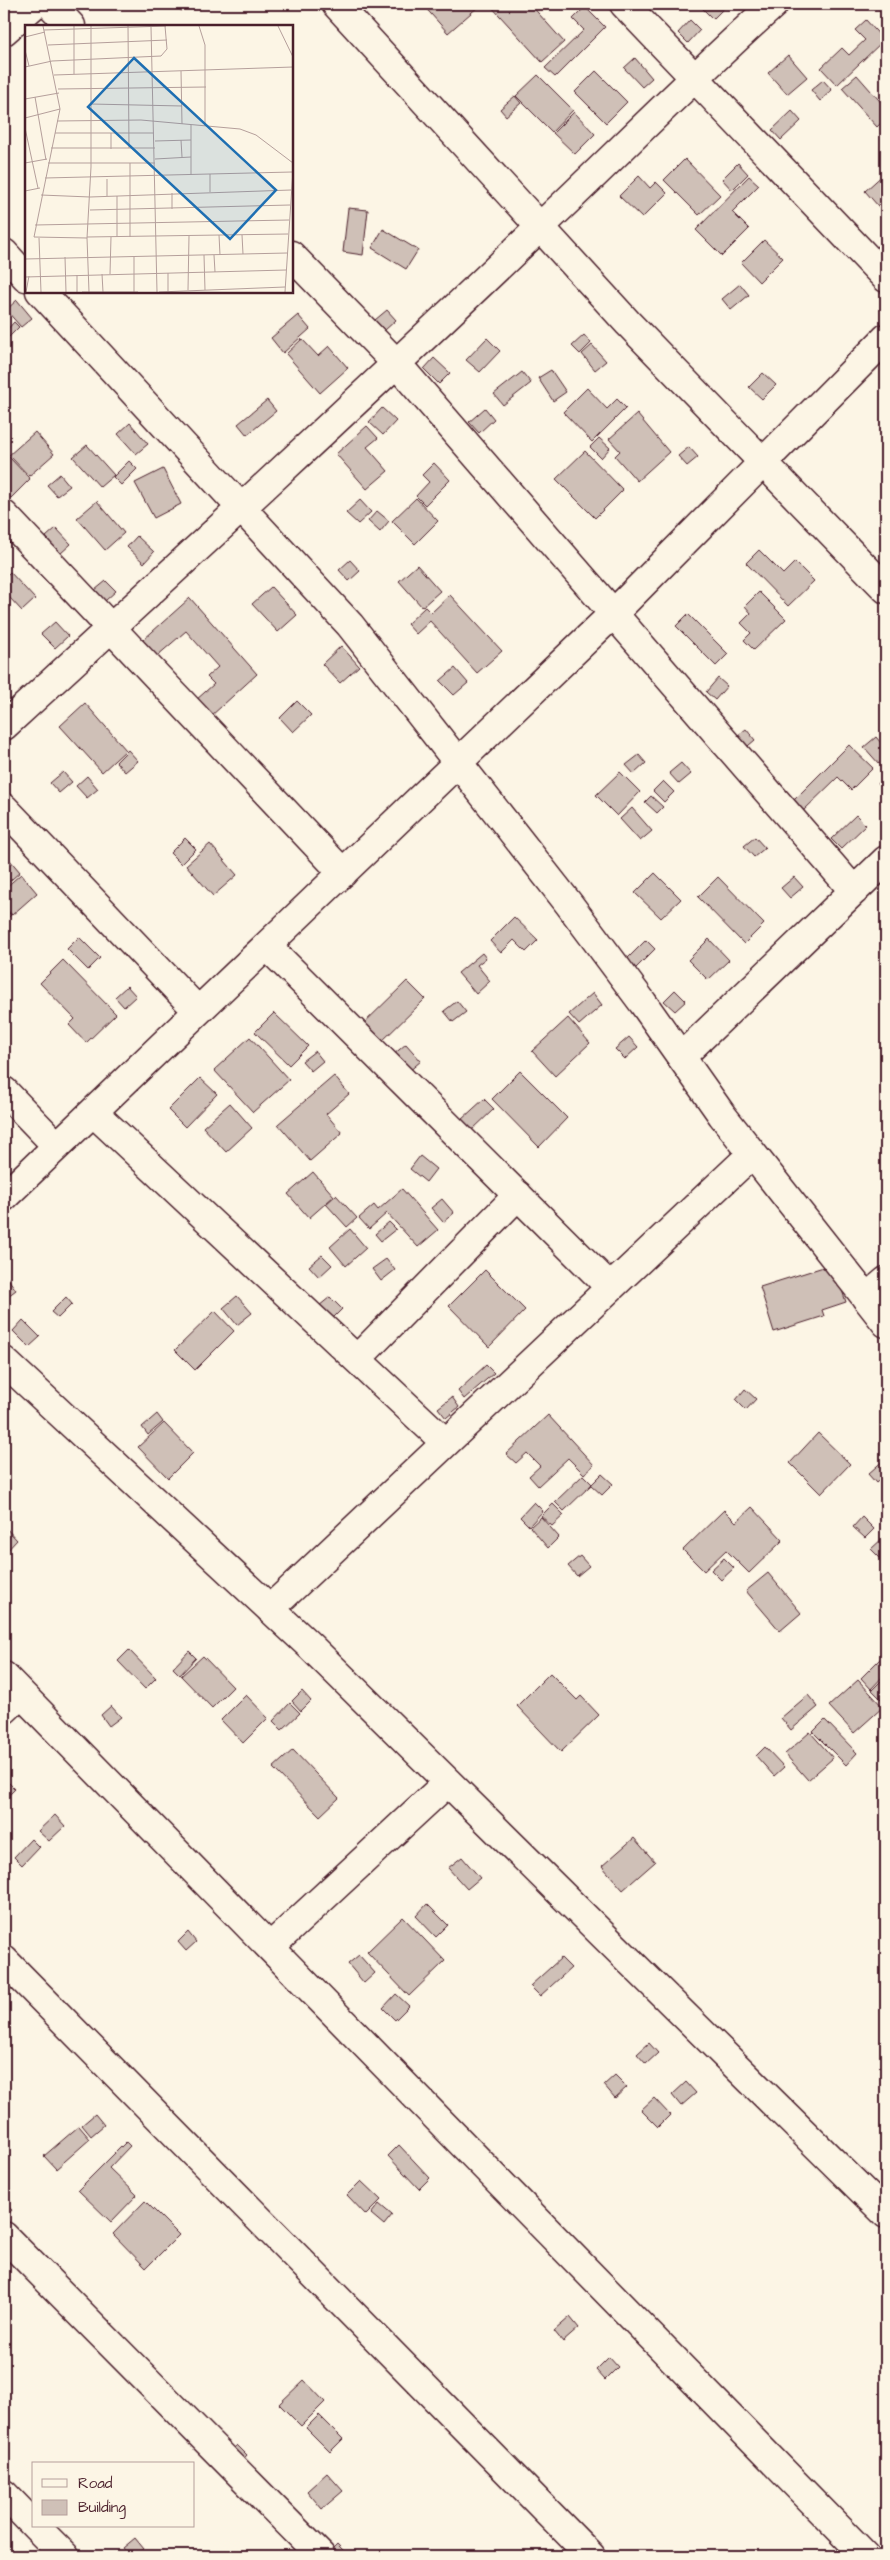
<svg xmlns="http://www.w3.org/2000/svg" width="890" height="2560" font-family="'Architects Daughter',sans-serif">
<style>
.building{fill:#cfc0b7;stroke:#4a1f2b}
.lines{fill:none;stroke-linecap:round;stroke-linejoin:round}
.street-casing{stroke:#4a1f2b;stroke-width:31}
.street{stroke:#fcf5e5;stroke-width:28}
.inset-road{fill:none;stroke:#b59f9b;stroke-width:1}
.view{fill:#1f6fb2;fill-opacity:0.15;stroke:#1f6fb2;stroke-width:2.5}
.inset-edge{fill:none;stroke:#4a1f2b;stroke-width:2.5}
</style>
<rect width="100%" height="100%" fill="#fcf5e5"/>
<filter id="ink" filterUnits="userSpaceOnUse"><feTurbulence type="fractalNoise" baseFrequency=".02" numOctaves="2"/><feDisplacementMap in="SourceGraphic" scale="10" xChannelSelector="R" yChannelSelector="G"/><feConvolveMatrix kernelMatrix="1 2 1 2 8 2 1 2 1" color-interpolation-filters="sRGB"/></filter>
<g filter="url(#ink)">
<path class="building" d="M 172,4 L 188,4 L 182,11 Z
M 422,4 L 477,4 L 479,6 L 448,33 Z
M 489,4 L 530,4 L 564,42 L 542,62 Z
M 698,4 L 728,4 L 713,19 Z
M 585,7 L 605,27 L 555,77 L 545,68 L 584,30 L 573,19 Z
M 690,20 L 700,30 L 688,43 L 678,33 Z
M 866,20 L 884,40 L 837,85 L 821,68 L 842,48 L 849,55 L 865,40 L 855,30 Z
M 788,55 L 807,77 L 787,94 L 768,73 Z
M 635,58 L 652,78 L 642,87 L 624,68 Z
M 596,71 L 627,102 L 606,123 L 575,92 Z
M 538,75 L 573,110 L 552,132 L 516,96 Z
M 857,75 L 886,108 L 886,118 L 877,127 L 842,88 Z
M 823,80 L 832,90 L 820,101 L 811,90 Z
M 515,96 L 521,103 L 506,116 L 500,109 Z
M 792,111 L 801,121 L 781,140 L 772,130 Z
M 574,112 L 595,134 L 575,154 L 553,133 Z
M 685,159 L 720,195 L 699,215 L 664,180 Z
M 738,163 L 748,174 L 732,190 L 722,179 Z
M 886,172 L 886,213 L 885,214 L 865,191 Z
M 639,176 L 650,188 L 656,182 L 667,193 L 642,218 L 619,196 Z
M 749,176 L 759,185 L 732,212 L 749,229 L 722,256 L 696,230 Z
M 348,208 L 368,210 L 363,255 L 343,252 Z
M 383,229 L 418,250 L 406,269 L 372,248 Z
M 764,240 L 783,258 L 759,282 L 741,263 Z
M 740,284 L 749,295 L 731,310 L 722,299 Z
M 17,300 L 32,318 L 21,327 L 6,310 Z
M 387,310 L 396,320 L 384,331 L 375,320 Z
M 298,315 L 310,329 L 283,353 L 271,338 Z
M 14,322 L 19,327 L 7,339 L 4,333 Z
M 584,335 L 591,343 L 580,354 L 572,346 Z
M 487,338 L 500,351 L 480,372 L 466,360 Z
M 302,339 L 318,356 L 329,346 L 348,368 L 320,393 L 286,354 Z
M 592,345 L 606,361 L 595,370 L 582,354 Z
M 434,358 L 450,373 L 439,384 L 424,369 Z
M 551,370 L 566,392 L 553,401 L 538,378 Z
M 522,372 L 531,383 L 503,405 L 494,394 Z
M 763,373 L 776,385 L 762,399 L 749,387 Z
M 587,388 L 607,409 L 617,399 L 626,408 L 592,442 L 563,412 Z
M 267,400 L 276,411 L 247,435 L 238,424 Z
M 382,408 L 396,421 L 383,435 L 369,422 Z
M 485,408 L 494,419 L 479,433 L 469,422 Z
M 637,414 L 669,452 L 637,481 L 615,456 L 620,451 L 609,439 Z
M 130,423 L 148,444 L 136,454 L 118,434 Z
M 367,426 L 378,438 L 367,447 L 388,471 L 367,489 L 336,454 Z
M 35,432 L 54,454 L 29,476 L 9,455 Z
M 599,438 L 610,448 L 601,458 L 590,447 Z
M 87,445 L 114,475 L 100,487 L 73,457 Z
M 689,447 L 698,457 L 687,466 L 678,456 Z
M 585,451 L 623,490 L 595,518 L 556,479 Z
M 8,456 L 30,479 L 11,498 L 4,490 L 4,460 Z
M 129,461 L 137,469 L 121,485 L 113,477 Z
M 434,463 L 450,480 L 425,505 L 416,496 L 429,482 L 422,475 Z
M 163,469 L 181,504 L 154,518 L 135,483 Z
M 60,474 L 70,486 L 57,496 L 47,485 Z
M 416,498 L 438,521 L 415,544 L 392,521 Z
M 360,500 L 371,512 L 358,524 L 346,513 Z
M 97,501 L 124,533 L 105,550 L 77,518 Z
M 377,511 L 389,521 L 380,532 L 368,521 Z
M 56,528 L 71,544 L 60,554 L 46,537 Z
M 137,536 L 154,552 L 144,563 L 127,547 Z
M 759,550 L 783,574 L 795,562 L 814,581 L 788,606 L 746,563 Z
M 350,560 L 360,571 L 349,581 L 339,570 Z
M 417,565 L 440,591 L 422,607 L 399,581 Z
M 10,572 L 35,599 L 22,611 L 9,597 L 4,602 L 4,578 Z
M 106,581 L 116,591 L 105,601 L 95,590 Z
M 271,587 L 297,615 L 278,632 L 252,604 Z
M 759,592 L 786,619 L 754,650 L 744,640 L 751,633 L 741,623 L 751,613 L 745,606 Z
M 450,595 L 502,651 L 477,673 L 430,621 L 416,634 L 407,624 L 425,607 L 431,613 Z
M 190,598 L 257,674 L 211,716 L 196,700 L 214,684 L 207,677 L 218,667 L 186,631 L 157,656 L 143,640 Z
M 688,614 L 728,654 L 716,666 L 676,626 Z
M 55,622 L 68,636 L 55,648 L 41,634 Z
M 341,646 L 359,666 L 340,683 L 322,664 Z
M 455,668 L 468,683 L 454,695 L 440,681 Z
M 718,678 L 727,686 L 715,700 L 706,692 Z
M 297,701 L 311,715 L 293,732 L 280,718 Z
M 85,703 L 126,750 L 102,772 L 60,726 Z
M 746,729 L 755,740 L 742,751 L 733,739 Z
M 876,737 L 886,749 L 886,757 L 879,764 L 864,747 Z
M 849,745 L 873,768 L 851,790 L 838,777 L 802,812 L 792,802 Z
M 128,750 L 138,761 L 125,772 L 116,762 Z
M 639,755 L 646,763 L 634,774 L 626,765 Z
M 681,763 L 691,774 L 679,784 L 669,773 Z
M 63,772 L 72,782 L 59,793 L 50,783 Z
M 620,772 L 640,792 L 617,816 L 596,795 Z
M 886,774 L 886,790 L 878,784 Z
M 87,776 L 98,789 L 87,798 L 76,786 Z
M 663,781 L 674,792 L 664,802 L 653,791 Z
M 651,796 L 663,807 L 657,813 L 645,802 Z
M 632,808 L 652,831 L 640,841 L 620,819 Z
M 856,815 L 866,825 L 841,849 L 831,839 Z
M 755,837 L 765,848 L 754,857 L 744,846 Z
M 185,838 L 196,849 L 181,864 L 170,853 Z
M 210,844 L 237,875 L 213,896 L 186,865 Z
M 4,853 L 20,872 L 4,886 Z
M 655,873 L 681,899 L 661,918 L 635,893 Z
M 21,874 L 37,893 L 12,915 L 4,906 L 4,889 Z
M 718,877 L 764,924 L 744,944 L 698,897 Z
M 794,877 L 803,887 L 790,898 L 781,888 Z
M 4,908 L 11,915 L 4,922 Z
M 514,917 L 538,940 L 526,952 L 514,940 L 501,953 L 490,941 Z
M 79,937 L 100,958 L 88,970 L 67,949 Z
M 709,939 L 729,960 L 708,980 L 688,960 Z
M 646,940 L 655,949 L 635,969 L 626,960 Z
M 482,953 L 486,958 L 477,965 L 490,981 L 476,994 L 458,973 Z
M 63,960 L 116,1014 L 86,1043 L 69,1025 L 75,1019 L 40,983 Z
M 407,981 L 425,999 L 373,1050 L 355,1032 Z
M 127,986 L 136,996 L 124,1007 L 115,997 Z
M 675,990 L 686,1001 L 675,1011 L 664,1001 Z
M 593,993 L 602,1005 L 579,1025 L 569,1014 Z
M 457,1001 L 466,1012 L 453,1022 L 444,1011 Z
M 274,1013 L 308,1046 L 289,1065 L 255,1032 Z
M 568,1018 L 590,1043 L 555,1076 L 532,1051 Z
M 250,1037 L 289,1080 L 253,1112 L 214,1070 Z
M 629,1037 L 638,1047 L 625,1059 L 615,1049 Z
M 406,1044 L 421,1061 L 408,1072 L 393,1055 Z
M 315,1051 L 323,1061 L 311,1071 L 302,1061 Z
M 520,1071 L 567,1118 L 539,1147 L 492,1099 Z
M 334,1076 L 349,1094 L 326,1114 L 342,1133 L 310,1161 L 278,1124 Z
M 200,1078 L 217,1094 L 185,1127 L 168,1110 Z
M 484,1099 L 494,1109 L 471,1131 L 461,1120 Z
M 230,1103 L 252,1128 L 226,1152 L 203,1127 Z
M 420,1156 L 436,1169 L 426,1182 L 410,1169 Z
M 313,1172 L 334,1196 L 309,1218 L 288,1194 Z
M 402,1189 L 438,1230 L 418,1247 L 387,1213 L 369,1229 L 359,1218 L 374,1205 L 378,1210 Z
M 336,1195 L 357,1218 L 347,1227 L 326,1204 Z
M 442,1199 L 454,1213 L 443,1222 L 431,1208 Z
M 389,1222 L 396,1229 L 381,1241 L 375,1234 Z
M 350,1229 L 366,1248 L 346,1266 L 330,1247 Z
M 322,1255 L 332,1265 L 319,1277 L 309,1266 Z
M 386,1259 L 395,1270 L 381,1281 L 372,1269 Z
M 833,1264 L 846,1302 L 822,1310 L 824,1316 L 774,1332 L 760,1287 Z
M 485,1270 L 525,1310 L 489,1347 L 449,1306 Z
M 4,1273 L 16,1290 L 4,1299 Z
M 237,1296 L 252,1313 L 237,1325 L 223,1308 Z
M 66,1297 L 72,1304 L 58,1318 L 51,1312 Z
M 330,1297 L 342,1309 L 331,1320 L 319,1306 Z
M 215,1311 L 234,1331 L 195,1370 L 175,1350 Z
M 23,1320 L 40,1337 L 29,1347 L 13,1331 Z
M 486,1365 L 494,1373 L 464,1399 L 458,1391 Z
M 745,1389 L 756,1399 L 746,1410 L 736,1400 Z
M 452,1397 L 459,1407 L 446,1418 L 438,1408 Z
M 157,1414 L 163,1422 L 148,1435 L 142,1427 Z
M 548,1415 L 594,1465 L 584,1474 L 568,1458 L 538,1486 L 529,1476 L 540,1466 L 527,1453 L 516,1463 L 506,1454 Z
M 164,1423 L 193,1453 L 168,1478 L 138,1447 Z
M 818,1433 L 850,1464 L 821,1494 L 790,1463 Z
M 886,1458 L 886,1474 L 876,1483 L 868,1474 Z
M 602,1474 L 613,1484 L 602,1495 L 591,1485 Z
M 583,1475 L 592,1484 L 564,1511 L 555,1502 Z
M 534,1502 L 543,1511 L 529,1526 L 520,1517 Z
M 553,1504 L 564,1515 L 552,1526 L 541,1516 Z
M 752,1507 L 783,1540 L 749,1573 L 726,1550 L 704,1571 L 683,1550 L 724,1510 L 736,1522 Z
M 541,1517 L 559,1537 L 548,1548 L 530,1527 Z
M 862,1517 L 874,1529 L 865,1538 L 853,1527 Z
M 4,1526 L 17,1540 L 4,1554 Z
M 883,1538 L 886,1541 L 886,1552 L 880,1558 L 871,1549 Z
M 580,1556 L 589,1566 L 577,1576 L 568,1566 Z
M 724,1558 L 734,1568 L 721,1580 L 711,1570 Z
M 768,1573 L 801,1613 L 780,1631 L 746,1591 Z
M 129,1650 L 156,1678 L 145,1689 L 118,1661 Z
M 189,1651 L 196,1658 L 180,1675 L 173,1668 Z
M 885,1654 L 886,1673 L 871,1689 L 861,1678 Z
M 203,1656 L 233,1687 L 212,1708 L 181,1676 Z
M 550,1673 L 577,1700 L 581,1696 L 599,1715 L 561,1752 L 517,1706 Z
M 886,1676 L 886,1700 L 884,1702 L 872,1690 Z
M 858,1680 L 883,1707 L 854,1733 L 829,1706 Z
M 302,1691 L 311,1701 L 301,1711 L 292,1701 Z
M 246,1695 L 268,1718 L 243,1743 L 221,1720 Z
M 808,1695 L 818,1707 L 791,1730 L 781,1718 Z
M 290,1703 L 300,1713 L 282,1730 L 273,1721 Z
M 111,1706 L 121,1717 L 109,1726 L 101,1715 Z
M 825,1720 L 857,1753 L 846,1765 L 813,1732 Z
M 810,1732 L 833,1758 L 808,1780 L 785,1754 Z
M 765,1747 L 784,1767 L 774,1776 L 756,1756 Z
M 293,1750 L 339,1798 L 320,1816 L 273,1768 Z
M 4,1778 L 15,1789 L 4,1800 Z
M 55,1815 L 65,1826 L 49,1841 L 38,1831 Z
M 634,1838 L 655,1862 L 623,1890 L 602,1866 Z
M 31,1839 L 39,1847 L 22,1865 L 14,1857 Z
M 462,1857 L 480,1878 L 467,1889 L 448,1868 Z
M 427,1904 L 448,1925 L 436,1937 L 416,1916 Z
M 403,1917 L 445,1961 L 409,1996 L 367,1952 Z
M 188,1932 L 196,1942 L 186,1951 L 178,1942 Z
M 359,1955 L 375,1973 L 364,1983 L 348,1964 Z
M 561,1958 L 571,1968 L 540,1996 L 530,1986 Z
M 396,1994 L 409,2006 L 395,2020 L 383,2008 Z
M 649,2043 L 658,2053 L 646,2064 L 637,2054 Z
M 615,2075 L 627,2087 L 615,2098 L 604,2085 Z
M 686,2082 L 696,2093 L 681,2106 L 672,2095 Z
M 654,2098 L 670,2115 L 658,2127 L 641,2110 Z
M 95,2114 L 104,2125 L 91,2136 L 82,2125 Z
M 79,2126 L 90,2139 L 56,2169 L 44,2156 Z
M 126,2142 L 130,2146 L 109,2168 L 137,2195 L 111,2222 L 78,2190 Z
M 399,2145 L 430,2178 L 419,2189 L 388,2156 Z
M 361,2181 L 381,2200 L 366,2215 L 347,2195 Z
M 145,2201 L 179,2235 L 146,2268 L 113,2234 Z
M 4,2203 L 12,2210 L 4,2219 Z
M 379,2204 L 392,2215 L 384,2225 L 371,2214 Z
M 570,2317 L 579,2328 L 563,2342 L 554,2331 Z
M 609,2357 L 618,2367 L 605,2380 L 596,2370 Z
M 304,2380 L 325,2402 L 301,2426 L 279,2404 Z
M 319,2415 L 343,2439 L 330,2452 L 306,2428 Z
M 237,2445 L 247,2455 L 237,2466 L 227,2456 Z
M 327,2473 L 343,2491 L 322,2509 L 307,2491 Z
M 135,2538 L 144,2549 L 135,2556 L 130,2556 L 123,2548 Z
M 337,2544 L 348,2555 L 347,2556 L 326,2555 Z"/>
<g class="lines">
<defs>
<path id="street" d="M 50,4 L 71,26
M 336,4 L 628,323 L 886,589
M 624,4 L 886,278
M 4,31 L 35,4
M 4,253 L 26,277
M 291,255 L 396,363 L 854,891
M 40,291 L 350,625 L 569,904 L 643,1003 L 722,1115 L 886,1323
M 4,515 L 343,873
M 4,726 C 184,561 364,396 540,227 C 618,153 694,76 774,4
M 4,808 L 198,1011
M 267,946 L 610,1287
M 681,1057 L 886,860
M 4,1091 L 57,1146
M 93,1112 L 446,1443
M 4,1197 L 613,614 L 886,338
M 866,1298 L 886,1281
M 357,1359 L 518,1195
M 4,1361 L 310,1646 L 886,2214
M 270,1609 L 752,1154
M 4,1676 L 866,2556
M 4,1710 L 21,1694
M 270,1947 L 448,1782
M 4,1960 L 591,2556
M 4,2236 L 321,2556
M 4,2494 L 34,2525
M 35,2526 L 65,2556"/>
</defs>
<use href="#street" class="street-casing"/>
<use href="#street" class="street"/>
</g>
</g>
<g transform="translate(25 25)">
<rect width="268" height="268" fill="#fcf5e5"/>
<path class="inset-road" d="M 18,1 L 35,84 L 9,212 L 62,213 L 64,267M 49,1 L 49,49M 103,1 L 104,123M 174,1 L 180,20 L 180,101M 253,1 L 268,32M 126,2 L 132,267M 19,5 L 141,1M 0,12 L 20,7M 23,20 L 142,15M 0,25 L 4,41M 0,42 L 27,36 L 136,31 L 142,24 L 140,1M 156,46 L 157,99M 29,50 L 268,42M 33,64 L 181,62M 10,72 L 21,135M 0,74 L 34,68M 66,79 L 157,81M 0,93 L 35,84M 32,96 L 116,95 L 215,104 L 231,110 L 268,138M 166,100 L 166,150M 0,103 L 13,163M 30,108 L 129,108M 156,115 L 157,132M 130,116 L 166,115M 26,123 L 130,123M 86,124 L 86,108M 130,134 L 166,132M 0,138 L 22,134M 23,138 L 130,138M 105,138 L 105,212M 20,153 L 267,147M 82,154 L 82,171M 0,166 L 15,163M 185,167 L 185,149M 16,170 L 65,172 L 266,165M 92,171 L 92,212M 147,184 L 147,168M 65,185 L 265,180M 10,200 L 264,195M 194,210 L 195,230M 217,210 L 218,229M 62,212 L 263,209M 14,213 L 16,267M 62,213 L 66,142 L 66,1M 179,230 L 180,265M 189,230 L 190,247M 40,232 L 41,267M 109,232 L 109,267M 0,234 L 262,228M 143,248 L 143,267M 77,249 L 78,267M 85,249 L 86,212M 52,250 L 52,267M 0,252 L 261,245M 163,265 L 164,211M 1,267 L 4,251M 57,267 L 113,267M 134,267 L 260,262M 260,267 L 268,145"/>
<path class="view" d="M 109,33 L 251,165 L 205,214 L 63,82 Z"/>
<rect width="268" height="268" class="inset-edge"/>
</g>
<rect width="890" height="2560" fill="none" stroke="#fcf5e5" stroke-width="20"/>
<rect x="10" y="10" width="870" height="2540" fill="none" stroke="#4a1f2b" stroke-width="2" filter="url(#ink)"/>
<rect x="32" y="2462" width="162" height="65" fill="#fcf5e5" stroke="#b59f9b"/>
<rect x="42" y="2479" width="25" height="8" fill="#fcf5e5" stroke="#b59f9b"/>
<text x="78" y="2488" font-size="15" fill="#4a1f2b">Road</text>
<rect x="42" y="2500" width="25" height="15" fill="#cfc0b7" stroke="#b59f9b"/>
<text x="78" y="2512" font-size="15" fill="#4a1f2b">Building</text>
</svg>
